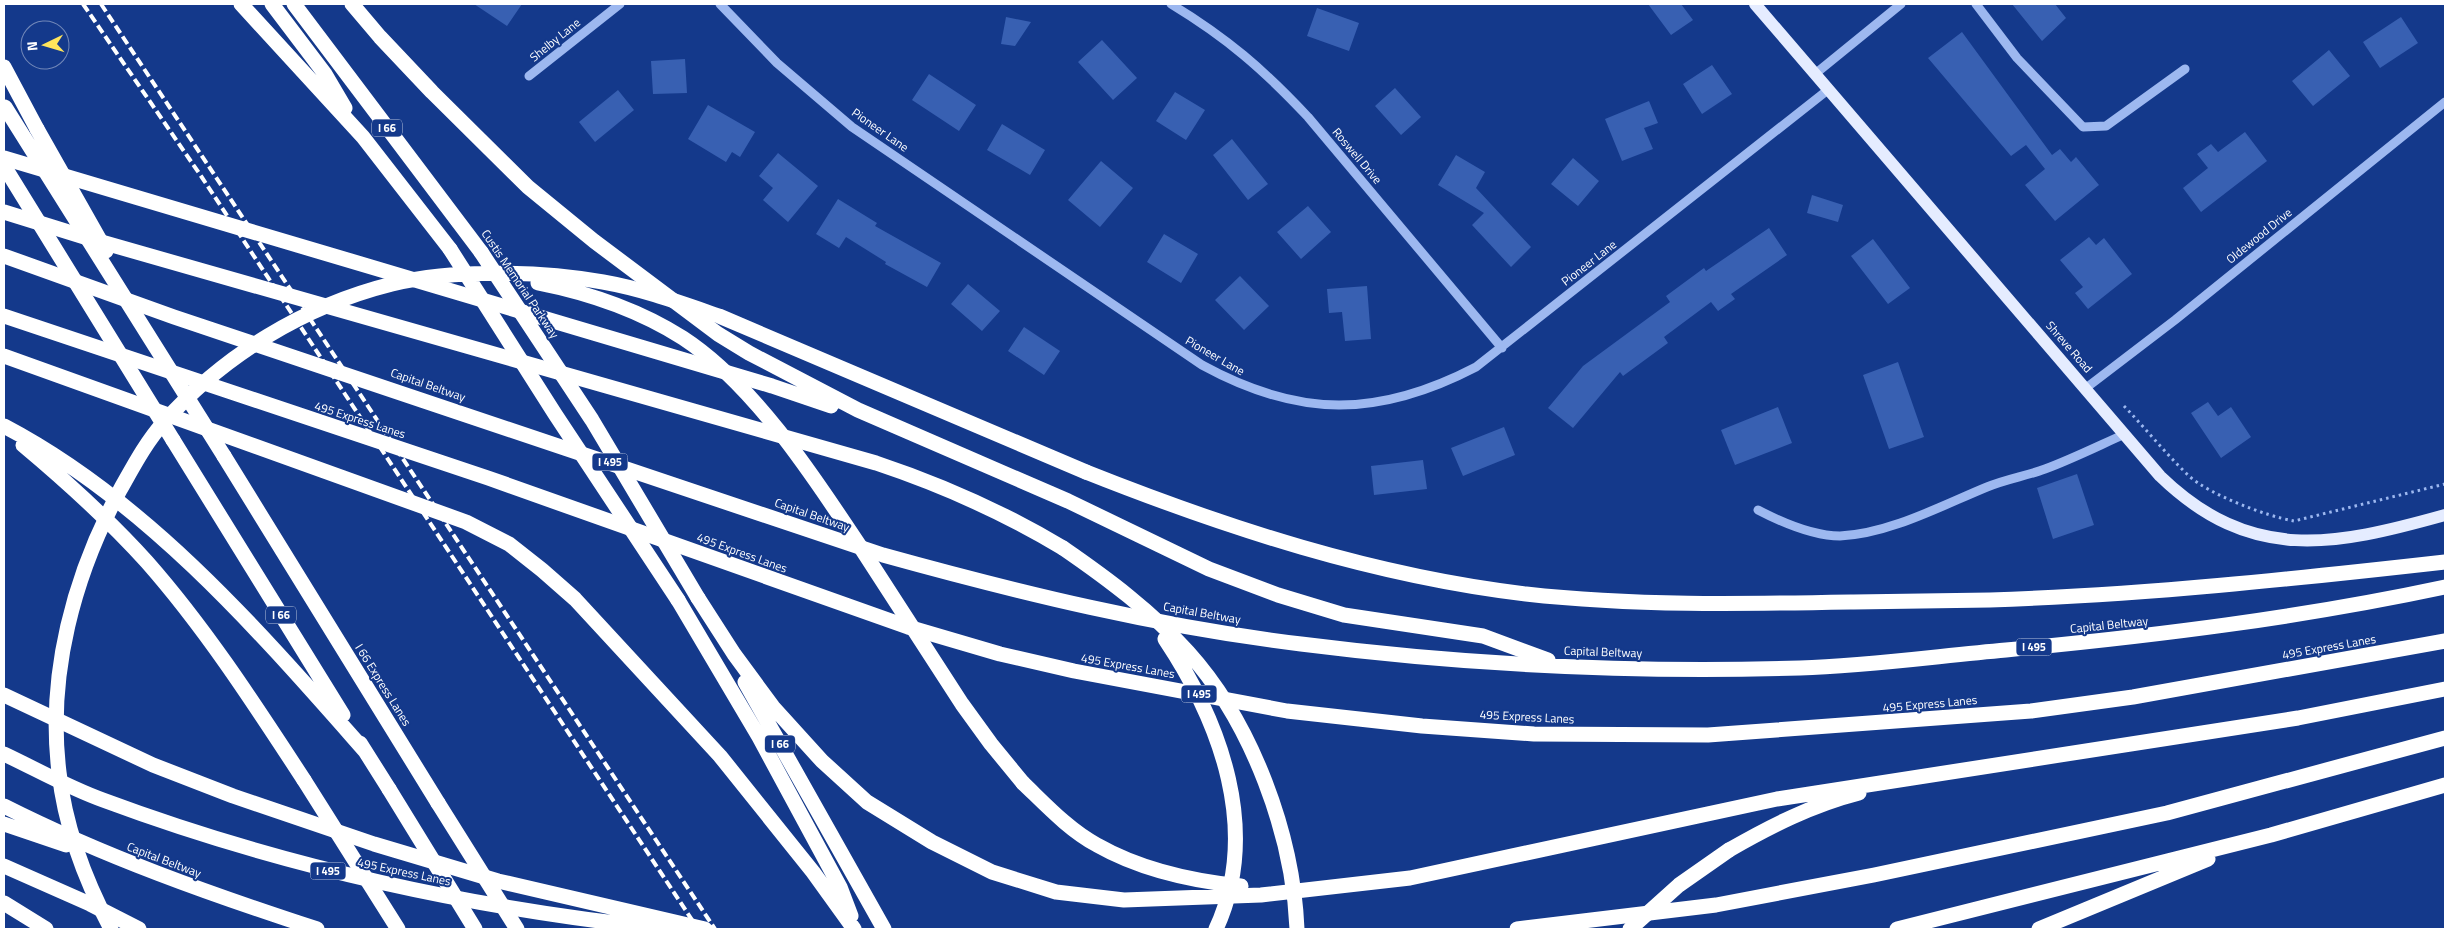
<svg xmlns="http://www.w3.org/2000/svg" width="2449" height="933" font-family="'Titillium Web',sans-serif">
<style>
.building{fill:#3860b2}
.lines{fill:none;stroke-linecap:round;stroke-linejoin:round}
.path{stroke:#9db8f0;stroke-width:3;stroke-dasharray:2.5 4;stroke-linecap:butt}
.minor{stroke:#9db8f0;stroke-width:9}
.major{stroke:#e5ecff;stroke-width:12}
.highway{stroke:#fff;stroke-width:15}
.rail{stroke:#fff;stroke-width:4;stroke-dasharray:9 4;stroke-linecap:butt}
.highway-bridge{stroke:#fff;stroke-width:15}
.labels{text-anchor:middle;stroke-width:4;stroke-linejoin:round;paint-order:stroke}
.shield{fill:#14398b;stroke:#b8c4dc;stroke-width:1}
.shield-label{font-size:11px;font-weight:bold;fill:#fff}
.street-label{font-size:12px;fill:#fff;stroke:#14398b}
</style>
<rect width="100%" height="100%" fill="#14398b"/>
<path class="building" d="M 474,4 L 522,4 L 507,26 Z
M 1648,4 L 1681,4 L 1693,20 L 1671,35 Z
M 2012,4 L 2055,4 L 2066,18 L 2042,41 Z
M 1317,8 L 1359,23 L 1349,51 L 1307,36 Z
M 1006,17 L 1031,22 L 1015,46 L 1001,44 Z
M 2401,17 L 2418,43 L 2380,68 L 2363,42 Z
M 1962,32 L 2052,155 L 2060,149 L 2071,162 L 2076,157 L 2099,185 L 2055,221 L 2025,185 L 2045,169 L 2026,145 L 2011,156 L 1928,58 Z
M 1102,40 L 1137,78 L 1113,100 L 1078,62 Z
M 2329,50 L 2350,76 L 2313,106 L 2292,81 Z
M 685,59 L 687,93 L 653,94 L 651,61 Z
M 1712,65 L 1732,94 L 1702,114 L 1683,84 Z
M 929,74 L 976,105 L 959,131 L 912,100 Z
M 1395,88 L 1421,117 L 1401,135 L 1375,106 Z
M 618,90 L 634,110 L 595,142 L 579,122 Z
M 1175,92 L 1205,110 L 1186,140 L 1156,121 Z
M 1649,101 L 1658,123 L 1644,128 L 1653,149 L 1622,161 L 1605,119 Z
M 708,105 L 755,132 L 740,157 L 732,152 L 726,162 L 688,139 Z
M 1002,124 L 1045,150 L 1030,175 L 987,150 Z
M 2245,132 L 2267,161 L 2201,212 L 2183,188 L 2208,168 L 2197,154 L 2211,144 L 2218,152 Z
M 1232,139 L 1268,184 L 1248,200 L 1213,155 Z
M 778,153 L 818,186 L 788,222 L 763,200 L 773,188 L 759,176 Z
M 1456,155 L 1485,172 L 1476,188 L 1531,247 L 1511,267 L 1472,225 L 1484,213 L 1438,185 Z
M 1573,158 L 1599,181 L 1578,206 L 1551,184 Z
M 1101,161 L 1133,188 L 1100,227 L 1068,200 Z
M 1812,195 L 1843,205 L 1838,222 L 1807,213 Z
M 838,199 L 877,223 L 875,226 L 941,263 L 927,287 L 885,264 L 886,262 L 846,237 L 839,248 L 816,234 Z
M 1308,206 L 1331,232 L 1301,259 L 1277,232 Z
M 1769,228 L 1787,255 L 1731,294 L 1735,299 L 1718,311 L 1711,302 L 1664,337 L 1668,343 L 1623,376 L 1620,372 L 1573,428 L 1548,408 L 1583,366 L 1670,302 L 1666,296 L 1704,268 L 1706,271 Z
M 1164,234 L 1198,254 L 1181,283 L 1147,262 Z
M 2089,237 L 2096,245 L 2104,238 L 2132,274 L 2088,309 L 2075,293 L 2083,287 L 2060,260 Z
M 1873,239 L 1910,288 L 1888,304 L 1851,256 Z
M 1240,276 L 1269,306 L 1244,330 L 1215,300 Z
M 968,284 L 1000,311 L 982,331 L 951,304 Z
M 1367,286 L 1371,339 L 1345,341 L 1342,312 L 1329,313 L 1327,289 Z
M 1024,327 L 1060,351 L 1044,375 L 1008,351 Z
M 1898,362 L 1924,437 L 1889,449 L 1863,375 Z
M 2208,402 L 2218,416 L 2231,407 L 2251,437 L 2221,458 L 2191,413 Z
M 1778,407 L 1792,443 L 1735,465 L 1721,430 Z
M 1504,427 L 1515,455 L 1463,476 L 1451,448 Z
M 1423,460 L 1427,489 L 1374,495 L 1371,466 Z
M 2077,474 L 2094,525 L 2053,539 L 2037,488 Z"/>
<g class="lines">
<path class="path" d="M 2124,406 C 2146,429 2166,454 2189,476 C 2210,495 2266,516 2294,521 L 2445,484"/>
<path class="minor" d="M 720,4 L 777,63 L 852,127 L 1202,365 C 1299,418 1378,418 1476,367 L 1829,89
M 1171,4 C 1227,38 1263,69 1308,117 L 1502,348
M 1976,4 L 2017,58 L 2083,127 L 2106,126 L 2185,69
M 1815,74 L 1901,4
M 529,76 L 620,4
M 2086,388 L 2175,320 L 2445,102
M 1758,510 C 1781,522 1813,536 1840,536 C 1889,534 1943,505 1987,487 C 2006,479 2026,476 2045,469 C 2072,459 2098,446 2125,434"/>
<path class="major" d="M 1755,4 L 2160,476 C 2251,564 2334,546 2445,515"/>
<path class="highway" d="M 241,4 L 363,137 L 450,249
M 272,4 L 325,74 L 345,108
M 294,4 L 481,252
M 352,4 L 380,37 L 432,92 L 528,187 L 594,241 L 718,334 L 749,353 L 858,410 L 1068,501 L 1209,569 L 1278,595 L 1344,615 L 1483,636 L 1548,660
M 4,67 L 37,129
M 4,158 L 772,386 L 831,406
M 4,212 L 91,239 L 876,463 C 942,485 1003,512 1063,548
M 4,256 L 174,317 L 883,555 C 1020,593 1160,627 1301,644 C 1466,665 1634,673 1800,668 C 1868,666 1938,656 2006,650 C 2153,636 2300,618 2445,587
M 4,316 L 488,478 L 908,627 L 1000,654 L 1074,671 L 1287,711 L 1422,726 L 1534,734 L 1708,735 L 2031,711 L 2133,697 L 2445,641
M 4,356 L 466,522 L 509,544 L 542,570 L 575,599 L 720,756 L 813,872 L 854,929
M 4,426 C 147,501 260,632 365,751
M 173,440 L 343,715
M 23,445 C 66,481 109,520 147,562 C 206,629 255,705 304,780
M 224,456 L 438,803
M 1086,472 C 1227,528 1374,576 1526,594 C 1634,606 1742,604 1851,602 C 1897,601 1943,601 1990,600 C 2142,595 2294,579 2445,562
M 698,598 L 734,654 L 773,707 L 822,761 L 867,802 L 932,842 L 992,872 L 1056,892 L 1124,900 L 1261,895 L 1410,878 L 1777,799 L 2298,718 L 2445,689
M 678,600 L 759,737 L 840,887 L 851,916
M 745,682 L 884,929
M 4,695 L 153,765 L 233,796 L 374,844 L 498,881 L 705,929
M 360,743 L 389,789
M 4,754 C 36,769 69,788 103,800 C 286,868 474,909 668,929
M 1023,783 C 1046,805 1069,830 1097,845 C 1141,870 1192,881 1241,886
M 4,806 C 105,857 210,894 317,929
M 4,824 L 66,845
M 1729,850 C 1771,826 1812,805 1859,793
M 4,866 L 90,904 L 139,929
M 4,903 L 46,929
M 1517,929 L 1716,905 L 1874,875 L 2167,813 L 2445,738
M 1897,929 L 2271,835 L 2445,785
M 2039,929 L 2208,859"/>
<path class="rail" d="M 83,4 L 201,176 L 698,929
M 101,4 L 715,929"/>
<path class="highway-bridge" d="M 5,107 L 224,456
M 37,129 L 106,251
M 4,166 L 173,440
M 450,249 L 555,414 L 678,600
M 481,252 L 592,420 L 698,598
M 538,283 C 589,293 639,310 683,338 C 755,385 816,480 863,551 C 896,602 929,653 962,704 L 991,744 L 1023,783
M 1063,548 C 1108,579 1151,611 1188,652 C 1252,723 1293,834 1297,929
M 1165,639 C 1221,723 1261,831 1216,929
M 304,780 L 398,929
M 389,789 L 475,929
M 438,803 L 517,929
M 111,929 C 85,880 65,827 59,772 C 47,674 74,575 120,490 C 133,467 146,442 164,422 C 224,355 304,306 392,284 C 453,269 541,271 603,282 C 643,289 681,303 719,316 L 1086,472
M 1630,929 L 1679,885 L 1729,850"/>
</g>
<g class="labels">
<g class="shield">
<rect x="372" y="119.5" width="30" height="17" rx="4"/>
<rect x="592.5" y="453.5" width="35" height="17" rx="4"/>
<rect x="266" y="606.5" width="30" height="17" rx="4"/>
<rect x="2016.5" y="638.5" width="35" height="17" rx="4"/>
<rect x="1181.5" y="685.5" width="35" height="17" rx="4"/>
<rect x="765" y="735.5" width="30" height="17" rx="4"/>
<rect x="310.5" y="862.5" width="35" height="17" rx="4"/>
</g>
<g class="shield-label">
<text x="387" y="132">I 66</text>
<text x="610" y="466">I 495</text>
<text x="281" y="619">I 66</text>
<text x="2034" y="651">I 495</text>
<text x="1199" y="698">I 495</text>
<text x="780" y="748">I 66</text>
<text x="328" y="875">I 495</text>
</g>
<g class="street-label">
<text transform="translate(555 40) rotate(-39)" y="4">Shelby Lane</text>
<text transform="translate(880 130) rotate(35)" y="4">Pioneer Lane</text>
<text transform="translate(1357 156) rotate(50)" y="4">Roswell Drive</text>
<text transform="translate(2259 236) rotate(-39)" y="4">Oldewood Drive</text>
<text transform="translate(1589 263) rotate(-38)" y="4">Pioneer Lane</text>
<text transform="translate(520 284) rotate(56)" y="4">Custis Memorial Parkway</text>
<text transform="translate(2069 347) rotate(49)" y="4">Shreve Road</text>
<text transform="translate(1215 356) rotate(30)" y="4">Pioneer Lane</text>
<text transform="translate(428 385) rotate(19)" y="4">Capital Beltway</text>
<text transform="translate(360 420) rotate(18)" y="4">495 Express Lanes</text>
<text transform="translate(812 515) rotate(19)" y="4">Capital Beltway</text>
<text transform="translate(742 553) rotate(20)" y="4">495 Express Lanes</text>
<text transform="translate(1202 613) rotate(10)" y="4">Capital Beltway</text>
<text transform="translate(2109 625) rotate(-6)" y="4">Capital Beltway</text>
<text transform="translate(2329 647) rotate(-10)" y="4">495 Express Lanes</text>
<text transform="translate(1603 652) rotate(2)" y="4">Capital Beltway</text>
<text transform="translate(1128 666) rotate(10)" y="4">495 Express Lanes</text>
<text transform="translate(383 685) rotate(58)" y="4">I 66 Express Lanes</text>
<text transform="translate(1930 704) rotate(-5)" y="4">495 Express Lanes</text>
<text transform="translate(1527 717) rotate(3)" y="4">495 Express Lanes</text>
<text transform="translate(164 860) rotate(21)" y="4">Capital Beltway</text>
<text transform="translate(404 872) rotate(12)" y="4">495 Express Lanes</text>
</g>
</g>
<rect width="2449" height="933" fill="none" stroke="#ffffff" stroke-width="10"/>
<g transform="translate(45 45) rotate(265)"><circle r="24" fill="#14398b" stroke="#7288b9"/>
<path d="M0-4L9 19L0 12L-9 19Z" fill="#ffe45b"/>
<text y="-8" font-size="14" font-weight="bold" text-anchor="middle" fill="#ffffff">N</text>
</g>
</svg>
